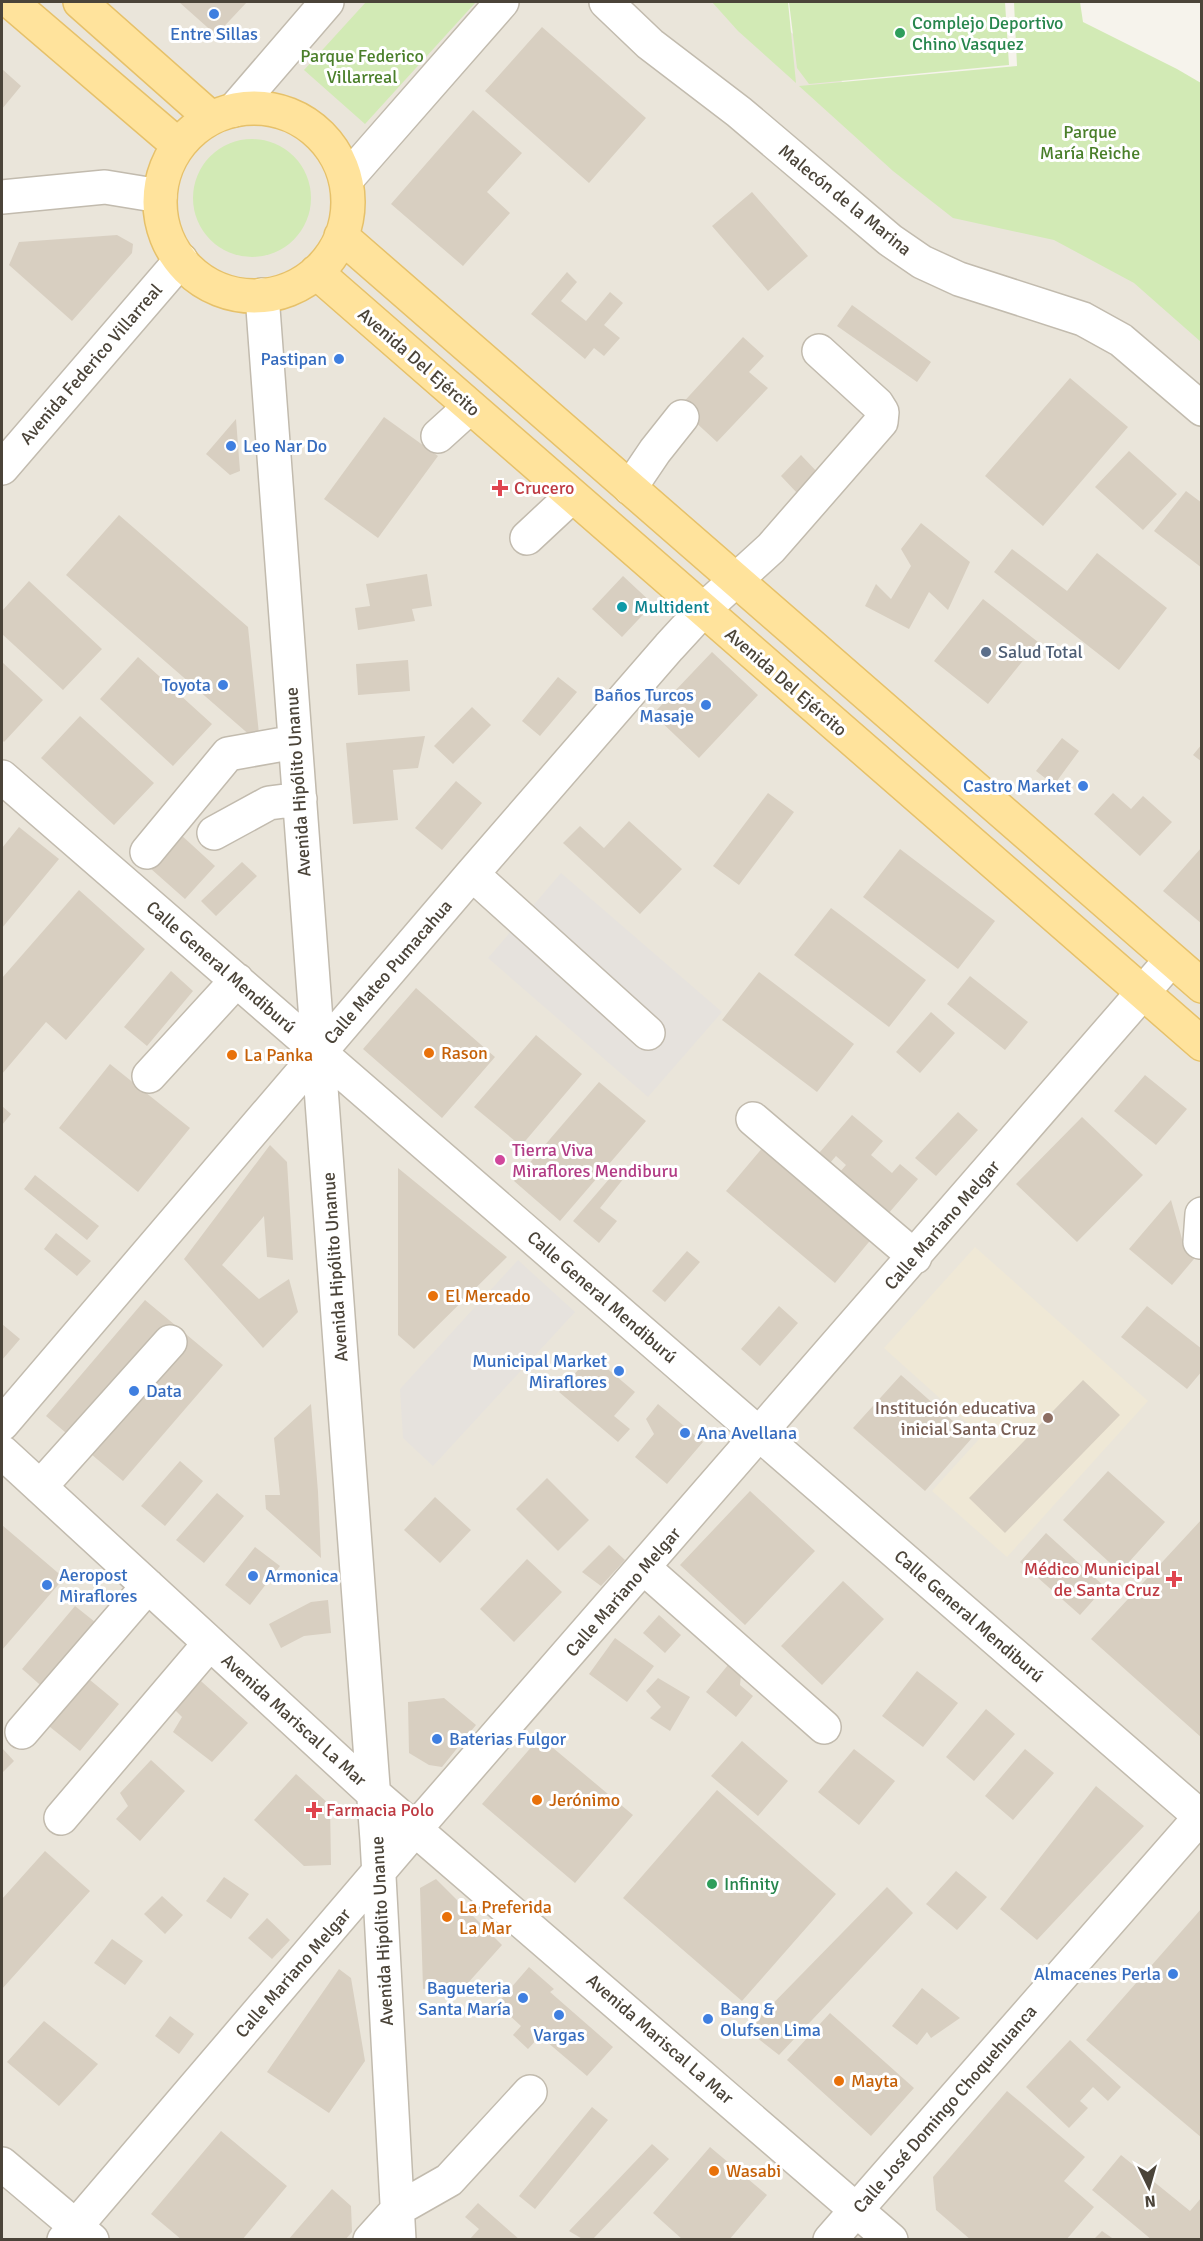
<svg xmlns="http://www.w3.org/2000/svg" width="1203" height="2241" font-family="Signika,sans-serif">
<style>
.residential{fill:#eae5da}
.industrial{fill:#e6e2dd}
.education{fill:#efe8d6}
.green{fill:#d2eab5}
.building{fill:#d8cfc1}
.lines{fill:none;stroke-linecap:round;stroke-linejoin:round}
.minor-casing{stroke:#c2bbae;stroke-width:36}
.major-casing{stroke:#e6c16a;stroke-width:36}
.minor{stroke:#fff;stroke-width:33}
.major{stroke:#ffe39c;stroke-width:33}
.shop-dot{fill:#3f7fe0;stroke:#fff;stroke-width:2}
.leisure-dot{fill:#2e9e5b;stroke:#fff;stroke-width:2}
.health-dot{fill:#e0444e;stroke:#fff;stroke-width:2}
.culture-dot{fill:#0f9aa8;stroke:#fff;stroke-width:2}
.service-dot{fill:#5c6f8a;stroke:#fff;stroke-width:2}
.food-dot{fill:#e8710a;stroke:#fff;stroke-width:2}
.hotel-dot{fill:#d1479c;stroke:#fff;stroke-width:2}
.education-dot{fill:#8d6e63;stroke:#fff;stroke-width:2}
.labels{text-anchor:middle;stroke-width:6;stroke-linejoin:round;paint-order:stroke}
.leisure-label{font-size:18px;fill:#27864d;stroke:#fff;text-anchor:start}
.shop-label{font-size:18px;fill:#366cbe;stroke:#fff;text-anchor:end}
.park-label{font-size:18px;fill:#4a7f2a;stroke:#fff}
.street-label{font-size:18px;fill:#4b4439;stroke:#fff}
.health-label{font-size:18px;fill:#be3a42;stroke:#fff;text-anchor:start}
.culture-label{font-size:18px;fill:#0d838f;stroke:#fff;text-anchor:start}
.service-label{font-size:18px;fill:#4e5e75;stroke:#fff;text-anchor:start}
.food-label{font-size:18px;fill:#c56008;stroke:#fff;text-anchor:start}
.hotel-label{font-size:18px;fill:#b23c85;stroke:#fff;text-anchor:start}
.education-label{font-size:18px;fill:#785e54;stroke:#fff;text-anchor:end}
</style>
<rect width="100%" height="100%" fill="#f6f3ec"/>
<path class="residential" d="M 2,2 L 760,2 L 934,171 L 1201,290 L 1201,2239 L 2,2240 Z"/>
<path class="industrial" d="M 561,873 L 722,1012 L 648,1097 L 488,958 Z
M 518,1260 L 575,1312 L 433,1466 L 403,1438 L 400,1389 Z"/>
<path class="education" d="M 975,1247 L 1148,1401 L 1007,1557 L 932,1491 L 982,1436 L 884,1348 Z"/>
<path class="green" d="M 366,2 L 476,2 L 365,124 L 304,70 Z
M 712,2 L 788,2 L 796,83 L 738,31 Z
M 789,2 L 1005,2 L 1009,65 L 809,84 L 797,68 Z
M 1014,2 L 1080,2 L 1083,22 L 1177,69 L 1201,83 L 1201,342 L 1134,283 L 1054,240 L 953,218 L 893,171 L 799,86 L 1017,66 Z
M193 198a59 59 0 1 1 118 0a59 59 0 1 1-118 0Z"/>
<path class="building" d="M 179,2 L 247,2 L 216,35 Z
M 542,27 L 646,118 L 589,183 L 485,91 Z
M 2,69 L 21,86 L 2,109 Z
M 473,110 L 522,153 L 487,192 L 510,213 L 463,266 L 391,204 Z
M 752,192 L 808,256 L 768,291 L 712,226 Z
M 117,235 L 133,244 L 132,253 L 72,321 L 9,265 L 19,242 Z
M 567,272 L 577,282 L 561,301 L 586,321 L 610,292 L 623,303 L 604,325 L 620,338 L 604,356 L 594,348 L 585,359 L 531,314 Z
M 852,305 L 931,362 L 917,382 L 837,326 Z
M 743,337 L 764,356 L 749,372 L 768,388 L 717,442 L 679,407 Z
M 1070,378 L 1128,427 L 1043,526 L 985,476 Z
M 384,417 L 438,456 L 378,538 L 324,499 Z
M 236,419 L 240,471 L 230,475 L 206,454 Z
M 1129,451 L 1177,494 L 1143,530 L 1095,487 Z
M 801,455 L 819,474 L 798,494 L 781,476 Z
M 1186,491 L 1202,503 L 1202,568 L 1154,531 Z
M 119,515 L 248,627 L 260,744 L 66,575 Z
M 921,523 L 970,562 L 948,610 L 929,592 L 909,629 L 865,606 L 876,584 L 891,599 L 911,566 L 901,549 Z
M 1012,549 L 1067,591 L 1097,553 L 1167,608 L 1119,670 L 994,572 Z
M 427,574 L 432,606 L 412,609 L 415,621 L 358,630 L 355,608 L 370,606 L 366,584 Z
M 623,576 L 653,604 L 622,637 L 592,609 Z
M 29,581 L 102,649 L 63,690 L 2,634 L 2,611 Z
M 983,599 L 1038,642 L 988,704 L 934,661 Z
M 712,652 L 758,695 L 699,758 L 653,714 Z
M 138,657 L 212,724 L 173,766 L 100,699 Z
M 408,660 L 410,691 L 358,695 L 356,664 Z
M 2,662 L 43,700 L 4,742 L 2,740 Z
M 558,677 L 577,692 L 540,736 L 522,721 Z
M 472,707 L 491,725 L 453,764 L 434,746 Z
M 80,716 L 154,783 L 114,825 L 41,758 Z
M 425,736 L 418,768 L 393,770 L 398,820 L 353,824 L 346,743 Z
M 1062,738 L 1079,751 L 1054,785 L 1036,771 Z
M 1202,744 L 1202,762 L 1193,755 Z
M 456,781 L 482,803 L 442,850 L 415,828 Z
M 768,793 L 794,812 L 739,885 L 713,866 Z
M 1113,793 L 1131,809 L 1143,796 L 1172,822 L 1140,856 L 1094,814 Z
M 629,821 L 682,869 L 640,914 L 563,843 L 580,826 L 604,848 Z
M 19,827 L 59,859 L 2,928 L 2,848 Z
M 180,834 L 215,866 L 185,899 L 150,868 Z
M 1202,847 L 1202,924 L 1163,891 Z
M 900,849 L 995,921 L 958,969 L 863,897 Z
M 242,862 L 257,876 L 216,916 L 201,901 Z
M 79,890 L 145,949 L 66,1040 L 46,1022 L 2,1074 L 2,978 Z
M 831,908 L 926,980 L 889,1027 L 794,955 Z
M 171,971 L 193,991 L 147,1046 L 124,1027 Z
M 759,972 L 854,1044 L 817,1092 L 722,1020 Z
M 970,976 L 1028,1022 L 1005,1050 L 947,1004 Z
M 416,988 L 495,1057 L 442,1118 L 363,1049 Z
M 931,1012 L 955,1033 L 920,1073 L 896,1052 Z
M 536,1035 L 582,1074 L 521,1146 L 474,1107 Z
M 110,1064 L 190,1128 L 138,1192 L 59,1128 Z
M 1145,1075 L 1187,1109 L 1156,1145 L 1114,1111 Z
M 599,1082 L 646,1121 L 560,1221 L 514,1181 Z
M 2,1106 L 11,1114 L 2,1125 Z
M 958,1112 L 978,1130 L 936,1176 L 915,1158 Z
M 852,1115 L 883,1141 L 871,1155 L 892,1173 L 900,1164 L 918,1179 L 882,1221 L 833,1180 L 846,1165 L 836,1156 L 824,1170 L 813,1160 Z
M 1082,1117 L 1143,1175 L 1077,1242 L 1016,1184 Z
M 270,1145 L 287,1162 L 293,1260 L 267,1257 L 264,1216 L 222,1265 L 259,1299 L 289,1279 L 298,1312 L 263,1348 L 184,1259 Z
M 764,1146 L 873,1237 L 835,1283 L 726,1191 Z
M 398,1168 L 507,1257 L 414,1349 L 398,1335 Z
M 616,1171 L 624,1178 L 600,1208 L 617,1221 L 599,1243 L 573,1221 Z
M 35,1175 L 99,1226 L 87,1240 L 24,1189 Z
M 1171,1200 L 1182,1239 L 1199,1253 L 1172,1285 L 1129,1249 Z
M 56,1233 L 91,1261 L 77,1276 L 44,1249 Z
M 687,1251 L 700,1262 L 665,1302 L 652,1291 Z
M 145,1300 L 223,1365 L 123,1481 L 46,1416 Z
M 779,1306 L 798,1323 L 760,1366 L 741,1349 Z
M 1147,1306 L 1202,1349 L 1202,1371 L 1187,1389 L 1121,1337 Z
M 2,1324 L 20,1339 L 2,1360 Z
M 591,1355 L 635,1392 L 614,1416 L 630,1429 L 618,1442 L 559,1392 Z
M 901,1375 L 972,1438 L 925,1491 L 853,1428 Z
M 1083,1380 L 1120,1415 L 1005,1533 L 969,1498 Z
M 311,1404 L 318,1492 L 321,1558 L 266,1509 L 265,1495 L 280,1495 L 274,1438 Z
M 658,1404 L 703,1442 L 667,1484 L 635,1457 L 654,1434 L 646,1419 Z
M 180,1461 L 203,1481 L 165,1526 L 141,1506 Z
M 1108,1471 L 1165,1522 L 1120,1572 L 1063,1520 Z
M 547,1478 L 589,1520 L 558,1551 L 516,1509 Z
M 750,1491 L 815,1551 L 745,1625 L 680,1565 Z
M 217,1493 L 244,1516 L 204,1563 L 176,1540 Z
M 435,1497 L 471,1530 L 440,1563 L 404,1530 Z
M 1202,1519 L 1202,1738 L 1091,1639 Z
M 2,1525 L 64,1578 L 2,1650 Z
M 1046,1533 L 1105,1587 L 1080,1615 L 1020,1562 Z
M 609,1545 L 625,1560 L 601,1586 L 582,1572 Z
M 255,1547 L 280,1566 L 250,1605 L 225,1585 Z
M 527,1559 L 562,1592 L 514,1642 L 480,1609 Z
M 843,1581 L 884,1619 L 822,1685 L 781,1646 Z
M 328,1600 L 331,1633 L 304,1636 L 281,1648 L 269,1624 L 311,1602 Z
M 75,1606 L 100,1626 L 46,1690 L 22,1669 Z
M 659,1615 L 681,1635 L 665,1653 L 643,1633 Z
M 615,1638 L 654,1666 L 627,1702 L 589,1674 Z
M 728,1665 L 741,1675 L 740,1685 L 753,1696 L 736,1717 L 706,1692 Z
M 917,1671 L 958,1703 L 923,1747 L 882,1716 Z
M 193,1674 L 248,1723 L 212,1762 L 173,1732 L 182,1717 L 166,1701 Z
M 84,1675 L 119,1704 L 80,1751 L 45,1723 Z
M 658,1678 L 690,1697 L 670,1731 L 650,1718 L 661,1707 L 646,1691 Z
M 444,1698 L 476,1725 L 442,1767 L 429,1765 L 409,1753 L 408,1702 Z
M 986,1709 L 1015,1734 L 974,1781 L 946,1757 Z
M 540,1737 L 633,1815 L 575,1883 L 482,1804 Z
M 742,1741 L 788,1781 L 758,1816 L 711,1776 Z
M 2,1748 L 14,1761 L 2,1773 Z
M 854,1749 L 895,1781 L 859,1825 L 818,1792 Z
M 1025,1749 L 1054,1773 L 1013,1820 L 985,1796 Z
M 151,1760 L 185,1791 L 140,1841 L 116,1819 L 128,1806 L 120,1793 Z
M 296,1774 L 330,1805 L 331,1865 L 304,1866 L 254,1820 Z
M 1096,1786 L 1144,1826 L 1037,1940 L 1000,1909 Z
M 717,1790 L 836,1894 L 742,2001 L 623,1898 Z
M 45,1851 L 90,1891 L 2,1989 L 2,1899 Z
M 956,1871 L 987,1897 L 957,1930 L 926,1904 Z
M 224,1877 L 249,1894 L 231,1919 L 206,1901 Z
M 436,1879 L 502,1945 L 467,1984 L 423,1989 L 420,1888 Z
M 887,1887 L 913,1913 L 779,2055 L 747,2030 Z
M 162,1896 L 183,1915 L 165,1934 L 144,1914 Z
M 1202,1908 L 1202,2138 L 1086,2040 Z
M 267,1918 L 290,1940 L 272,1959 L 248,1938 Z
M 112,1939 L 143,1961 L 125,1985 L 94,1963 Z
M 529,1967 L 554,1989 L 550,1992 L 613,2047 L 587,2076 L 540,2036 L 528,2049 L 513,2035 L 521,2026 L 497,2004 Z
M 339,1969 L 351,1978 L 365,2061 L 329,2113 L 267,2072 Z
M 922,1988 L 960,2018 L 931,2038 L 927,2032 L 917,2045 L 892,2026 Z
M 830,2013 L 914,2088 L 871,2136 L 787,2060 Z
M 170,2016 L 194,2034 L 179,2054 L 155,2036 Z
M 44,2021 L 98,2064 L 59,2106 L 7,2062 Z
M 1070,2040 L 1121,2087 L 1108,2101 L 1093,2087 L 1080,2101 L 1088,2108 L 1069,2128 L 1026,2087 Z
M 1007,2091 L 1085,2157 L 1064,2181 L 1094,2207 L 1066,2240 L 971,2240 L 936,2210 L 933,2177 Z
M 592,2107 L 608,2120 L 535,2209 L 519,2196 Z
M 221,2131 L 287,2186 L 242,2240 L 182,2240 L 151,2214 Z
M 652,2144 L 669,2159 L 592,2240 L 584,2240 L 569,2231 Z
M 710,2147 L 767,2195 L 729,2240 L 683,2240 L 653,2213 Z
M 1121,2155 L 1190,2211 L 1202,2197 L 1202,2240 L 1152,2240 L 1092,2190 Z
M 332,2189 L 351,2206 L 352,2232 L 345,2240 L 288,2240 Z
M 478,2203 L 520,2240 L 469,2240 L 479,2229 L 465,2217 Z
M 1102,2231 L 1115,2240 L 1093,2240 Z"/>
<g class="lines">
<defs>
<path id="minor" d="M 606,2 L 650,44 L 739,112 L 890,240 L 922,262 L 959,279 L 1083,319 L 1121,340 L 1202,409
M 234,110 L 327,2
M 346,180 L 502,2
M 2,197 L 105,187 L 160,196
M 262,295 L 377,1840 L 399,2240
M 438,436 L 470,407
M 2,468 L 181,260
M 630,488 L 655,451 L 682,417
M 527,538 L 572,496
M 2,777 L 1202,1818
M 214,833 L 269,803 L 300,799
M 147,852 L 228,754 L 295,742
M 472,874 L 648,1033
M 149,1076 L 237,980
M 753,1119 L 915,1257
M 1200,1242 L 1202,1214
M 2,1424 L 472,874 L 669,647 L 703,610 L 771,548 L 881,422 L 882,412 L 877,404 L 819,351
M 2,1452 L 373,1793 L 891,2240
M 40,1487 L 170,1342
M 644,1568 L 824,1727
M 22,1732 L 148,1586
M 61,1818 L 210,1643
M 2,2164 L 92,2240
M 64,2240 L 416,1828 L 1171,960
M 370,2240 L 398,2209 L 449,2180 L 530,2092
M 830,2240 L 1202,1815"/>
<path id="major" d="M 11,2 L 178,145
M 80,2 L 211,118
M160 202a94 94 0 1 1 188 0a94 94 0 1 1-188 0Z
M 341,236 L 1202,986
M 316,272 L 1202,1044"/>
</defs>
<use href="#minor" class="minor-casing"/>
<use href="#major" class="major-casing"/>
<use href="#minor" class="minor"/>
<use href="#major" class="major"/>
</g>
<g class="shop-dot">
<circle cx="214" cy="14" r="6"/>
<circle cx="339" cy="359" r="6"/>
<circle cx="231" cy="446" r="6"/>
<circle cx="223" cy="685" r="6"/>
<circle cx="706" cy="705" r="6"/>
<circle cx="1083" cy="786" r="6"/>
<circle cx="619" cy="1371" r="6"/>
<circle cx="134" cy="1391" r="6"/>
<circle cx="685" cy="1433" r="6"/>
<circle cx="253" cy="1576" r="6"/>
<circle cx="47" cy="1585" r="6"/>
<circle cx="437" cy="1739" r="6"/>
<circle cx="1173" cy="1974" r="6"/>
<circle cx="523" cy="1998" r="6"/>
<circle cx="559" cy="2015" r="6"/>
<circle cx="708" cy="2019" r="6"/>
</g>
<g class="leisure-dot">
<circle cx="900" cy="33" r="6"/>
<circle cx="712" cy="1884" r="6"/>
</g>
<g class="health-dot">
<path d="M497 479h6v6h6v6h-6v6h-6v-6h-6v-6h6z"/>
<path d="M1171 1570h6v6h6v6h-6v6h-6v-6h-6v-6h6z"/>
<path d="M311 1801h6v6h6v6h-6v6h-6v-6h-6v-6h6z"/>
</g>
<circle class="culture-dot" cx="622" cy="607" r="6"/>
<circle class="service-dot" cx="986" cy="652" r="6"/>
<g class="food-dot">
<circle cx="429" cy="1053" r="6"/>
<circle cx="232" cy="1055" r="6"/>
<circle cx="433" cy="1296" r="6"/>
<circle cx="537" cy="1800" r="6"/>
<circle cx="447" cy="1917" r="6"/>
<circle cx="839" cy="2081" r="6"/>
<circle cx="714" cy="2171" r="6"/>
</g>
<circle class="hotel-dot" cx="500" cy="1160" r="6"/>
<circle class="education-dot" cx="1048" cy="1418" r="6"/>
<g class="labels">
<g class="leisure-label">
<text x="912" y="29">Complejo Deportivo<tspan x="912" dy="21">Chino Vasquez</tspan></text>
<text x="724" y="1890">Infinity</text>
</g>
<g class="shop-label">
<text x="214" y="40" text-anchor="middle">Entre Sillas</text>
<text x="327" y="365">Pastipan</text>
<text x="243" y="452" text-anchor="start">Leo Nar Do</text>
<text x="211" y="691">Toyota</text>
<text x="694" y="701">Baños Turcos<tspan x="694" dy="21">Masaje</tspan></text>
<text x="1071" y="792">Castro Market</text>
<text x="607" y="1367">Municipal Market<tspan x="607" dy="21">Miraflores</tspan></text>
<text x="146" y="1397" text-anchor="start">Data</text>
<text x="697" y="1439" text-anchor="start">Ana Avellana</text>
<text x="59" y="1581" text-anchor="start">Aeropost<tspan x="59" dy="21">Miraflores</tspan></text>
<text x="265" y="1582" text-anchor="start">Armonica</text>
<text x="449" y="1745" text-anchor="start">Baterias Fulgor</text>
<text x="1161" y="1980">Almacenes Perla</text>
<text x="511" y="1994">Bagueteria<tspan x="511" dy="21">Santa María</tspan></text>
<text x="720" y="2015" text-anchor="start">Bang &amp;<tspan x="720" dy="21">Olufsen Lima</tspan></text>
<text x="559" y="2041" text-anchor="middle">Vargas</text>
</g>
<g class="park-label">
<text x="362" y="62">Parque Federico<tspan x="362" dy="21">Villarreal</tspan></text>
<text x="1090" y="138">Parque<tspan x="1090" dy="21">María Reiche</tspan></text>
</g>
<g class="street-label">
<text transform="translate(845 200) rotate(39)" y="6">Malecón de la Marina</text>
<text transform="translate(419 362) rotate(41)" y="6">Avenida Del Ejército</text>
<text transform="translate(91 364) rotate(-49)" y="6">Avenida Federico Villarreal</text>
<text transform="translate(786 682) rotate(41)" y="6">Avenida Del Ejército</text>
<text transform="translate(298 782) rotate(-94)" y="6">Avenida Hipólito Unanue</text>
<text transform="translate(221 967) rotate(41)" y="6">Calle General Mendiburú</text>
<text transform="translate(388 972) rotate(-49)" y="6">Calle Mateo Pumacahua</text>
<text transform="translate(942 1225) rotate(-49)" y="6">Calle Mariano Melgar</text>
<text transform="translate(335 1267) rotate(-94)" y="6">Avenida Hipólito Unanue</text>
<text transform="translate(602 1297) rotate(41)" y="6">Calle General Mendiburú</text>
<text transform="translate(623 1592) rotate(-49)" y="6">Calle Mariano Melgar</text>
<text transform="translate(969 1616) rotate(41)" y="6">Calle General Mendiburú</text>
<text transform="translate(294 1720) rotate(42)" y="6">Avenida Mariscal La Mar</text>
<text transform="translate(382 1931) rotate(-93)" y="6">Avenida Hipólito Unanue</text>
<text transform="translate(293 1973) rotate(-49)" y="6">Calle Mariano Melgar</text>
<text transform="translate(660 2039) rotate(41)" y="6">Avenida Mariscal La Mar</text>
<text transform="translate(945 2109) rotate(-49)" y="6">Calle José Domingo Choquehuanca</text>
</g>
<g class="health-label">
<text x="514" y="494">Crucero</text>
<text x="1160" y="1575" text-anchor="end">Médico Municipal<tspan x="1160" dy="21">de Santa Cruz</tspan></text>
<text x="326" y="1816">Farmacia Polo</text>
</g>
<g class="culture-label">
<text x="634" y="613">Multident</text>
</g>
<g class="service-label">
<text x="998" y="658">Salud Total</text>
</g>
<g class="food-label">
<text x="441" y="1059">Rason</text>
<text x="244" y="1061">La Panka</text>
<text x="445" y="1302">El Mercado</text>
<text x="549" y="1806">Jerónimo</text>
<text x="459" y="1913">La Preferida<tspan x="459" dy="21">La Mar</tspan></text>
<text x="851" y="2087">Mayta</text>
<text x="726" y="2177">Wasabi</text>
</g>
<g class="hotel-label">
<text x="512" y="1156">Tierra Viva<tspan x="512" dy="21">Miraflores Mendiburu</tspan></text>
</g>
<g class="education-label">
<text x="1036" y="1414">Institución educativa<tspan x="1036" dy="21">inicial Santa Cruz</tspan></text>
</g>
</g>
<rect width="1203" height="2241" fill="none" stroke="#4b4439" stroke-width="6"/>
<g transform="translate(1149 2187) rotate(175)" stroke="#ffffff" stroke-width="4.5" paint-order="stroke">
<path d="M0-4.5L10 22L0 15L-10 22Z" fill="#4b4439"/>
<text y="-9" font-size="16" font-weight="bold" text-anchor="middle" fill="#4b4439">N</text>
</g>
</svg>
